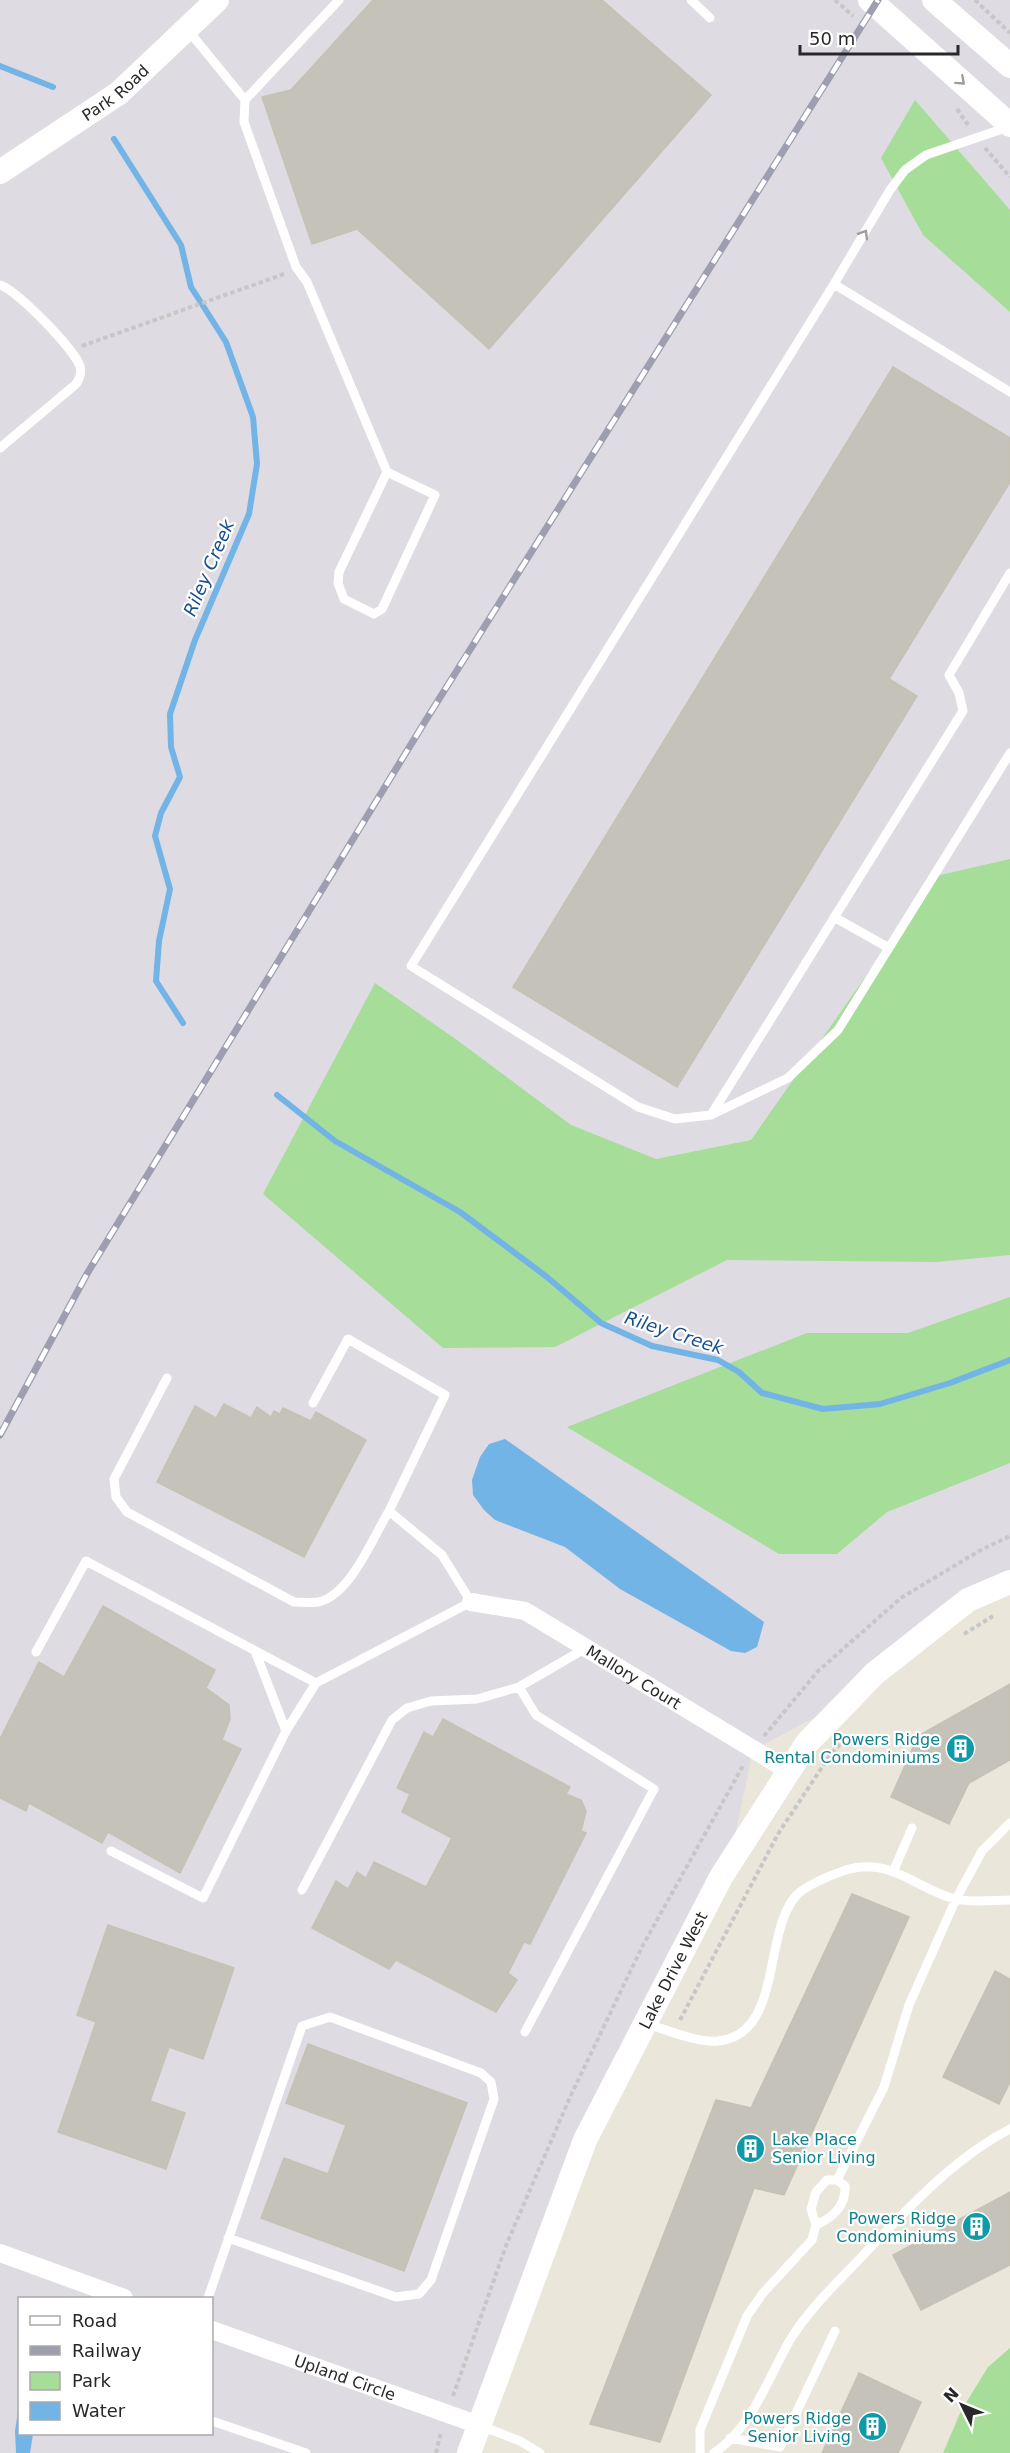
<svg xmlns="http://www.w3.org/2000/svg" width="1010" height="2453" font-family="'DejaVu Sans',sans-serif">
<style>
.industrial{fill:#dedbe2;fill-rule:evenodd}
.green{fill:#a5dd99}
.water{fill:#72b4e6}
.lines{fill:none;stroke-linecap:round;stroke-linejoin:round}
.stream{stroke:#72b4e6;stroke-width:6}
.building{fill:#c5c2ba;stroke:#c5c2b4;stroke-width:1.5}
.path{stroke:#c7c7c7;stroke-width:4;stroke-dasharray:4.5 3;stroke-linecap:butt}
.lane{stroke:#fff;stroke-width:9}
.street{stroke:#fff;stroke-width:18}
.secondary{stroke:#fff;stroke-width:24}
.rail-casing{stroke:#9e9eb1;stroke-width:7}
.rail{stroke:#fff;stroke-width:4.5;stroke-dasharray:14;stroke-linecap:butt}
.oneway{stroke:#9e9e9e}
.labels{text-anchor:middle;stroke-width:4.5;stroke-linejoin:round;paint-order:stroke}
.street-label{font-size:16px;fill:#282828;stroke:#fff}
.culture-label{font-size:16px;fill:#0d838f;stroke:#fff;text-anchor:end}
.water-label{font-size:18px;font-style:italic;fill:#15508f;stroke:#fff}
</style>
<rect width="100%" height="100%" fill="#eae6da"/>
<path class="industrial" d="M 0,0 L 1010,0 L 1010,1593 L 935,1627 L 850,1699 L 753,1750 L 729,1864 L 545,2246 L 469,2453 L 0,2453 ZM 20,2298 L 212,2298 L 212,2434 L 20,2434 Z"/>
<path class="green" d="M 915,100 L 1010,210 L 1010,312 L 923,235 L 881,158 Z
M 1010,859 L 1010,1255 L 936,1262 L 727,1260 L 555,1347 L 443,1348 L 263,1194 L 375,983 L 457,1040 L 571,1125 L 656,1159 L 751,1140 L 936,876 Z
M 1010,1297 L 1010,1463 L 887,1512 L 837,1554 L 779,1554 L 567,1427 L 807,1333 L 908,1333 Z
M 1010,2348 L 1010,2453 L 943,2453 L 961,2411 L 988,2367 Z"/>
<path class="water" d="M 505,1439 L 764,1622 L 757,1647 L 745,1653 L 731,1651 L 620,1589 L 565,1547 L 495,1520 L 484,1510 L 473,1495 L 472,1480 L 480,1457 L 489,1444 Z
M 19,2405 L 20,2434 L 33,2434 L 30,2453 L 16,2453 L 15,2431 Z"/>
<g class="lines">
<path class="stream" d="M 0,66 L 53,87
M 114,139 L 181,245 L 191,287 L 226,342 L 253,417 L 257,464 L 249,514 L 195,640 L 170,714 L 171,747 L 180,777 L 161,813 L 155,836 L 170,889 L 159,941 L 156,981 L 183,1023
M 277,1095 L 335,1141 L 460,1212 L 547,1277 L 601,1323 L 652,1346 L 718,1360 L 739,1372 L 762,1393 L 823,1409 L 880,1404 L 950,1383 L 1010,1360"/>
</g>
<path class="building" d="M 373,0 L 602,0 L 711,95 L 489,349 L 357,229 L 312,244 L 262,97 L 291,90 Z
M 893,367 L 1010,438 L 1010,482 L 889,679 L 917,696 L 677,1087 L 513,987 Z
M 224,1404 L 251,1418 L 257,1407 L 271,1417 L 274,1411 L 280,1414 L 283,1408 L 311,1421 L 316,1412 L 366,1440 L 304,1557 L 157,1482 L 195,1406 L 216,1418 Z
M 103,1606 L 215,1670 L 206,1688 L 229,1705 L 230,1719 L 222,1740 L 241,1749 L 180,1873 L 108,1832 L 102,1843 L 29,1803 L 26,1811 L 0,1798 L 0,1739 L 39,1662 L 64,1677 Z
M 1010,1684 L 1010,1760 L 969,1783 L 949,1824 L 891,1797 L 918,1736 Z
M 443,1719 L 570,1787 L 566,1794 L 581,1800 L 586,1811 L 581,1831 L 586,1833 L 530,1944 L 524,1942 L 508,1973 L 517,1980 L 496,2012 L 396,1960 L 389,1969 L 312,1928 L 336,1881 L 348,1889 L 357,1872 L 366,1878 L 374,1862 L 426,1887 L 452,1838 L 402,1812 L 410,1794 L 397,1788 L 424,1732 L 433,1737 Z
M 852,1894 L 909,1917 L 784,2195 L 754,2188 L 660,2442 L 590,2424 L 716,2100 L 751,2108 Z
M 108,1925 L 234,1968 L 203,2059 L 169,2047 L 150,2101 L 185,2113 L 166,2169 L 58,2132 L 96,2022 L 77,2015 Z
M 995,1971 L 1010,1979 L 1010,2082 L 999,2104 L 943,2077 Z
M 308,2044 L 467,2103 L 404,2271 L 261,2218 L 284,2158 L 328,2174 L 346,2125 L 286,2103 Z
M 1010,2192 L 1010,2265 L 921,2310 L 893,2255 Z
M 859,2373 L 921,2402 L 898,2453 L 822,2453 Z"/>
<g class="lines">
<path class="path" d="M 835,0 L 853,16
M 975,0 L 1010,33
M 957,109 L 968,125
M 985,148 L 1010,177
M 82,346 L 284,274
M 964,1634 L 993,1616
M 764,1736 L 818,1671 L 901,1598 L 979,1551 L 1010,1536
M 680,2020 L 778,1834 L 830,1755 L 842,1742
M 453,2396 L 507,2243 L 571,2095 L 642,1947 L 744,1764
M 436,2453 L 441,2432"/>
<path class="lane" d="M 691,0 L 710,18
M 187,29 L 245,100 L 339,0
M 245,100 L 244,122 L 296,267 L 307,282 L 387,472 L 435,495 L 382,609 L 374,614 L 344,599 L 338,583 L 339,572 L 387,472
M 834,284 L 890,190 L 905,170 L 926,155 L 1008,127
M 0,285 C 17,290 74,349 80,366 C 82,373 80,378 76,384 L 0,448
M 1010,392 L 834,284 L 411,966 L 638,1107 L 675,1119 L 711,1115 L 788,1078 L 838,1030 L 1010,753
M 834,917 L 889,948
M 711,1115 L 963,711 L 959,693 L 949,675 L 1010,573
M 167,1378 L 114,1479 L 116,1497 L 127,1512 L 294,1602 C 302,1602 310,1603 318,1602 C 350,1596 373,1537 389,1511
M 255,1651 L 286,1731
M 36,1652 L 86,1561 L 316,1683 L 471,1602 L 442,1555 L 389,1511 L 445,1395 L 348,1339 L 313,1403
M 519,1687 L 536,1715 L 654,1789 L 525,2032
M 111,1851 L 203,1898 L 286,1731 L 316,1683
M 893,1872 L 912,1828
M 302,1890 L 392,1720 L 407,1708 L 431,1701 L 477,1699 L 519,1687 L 586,1648
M 647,2024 C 667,2030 698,2043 718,2041 C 782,2035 763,1935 795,1897 C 802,1887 831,1875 843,1871 C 890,1855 914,1888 955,1899 C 971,1903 993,1900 1010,1900
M 816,2225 C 832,2218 846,2207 845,2186 L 837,2180
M 208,2298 L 302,2026 L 330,2017 L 481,2073 L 491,2082 L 494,2099 L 431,2280 L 419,2294 L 396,2297 L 228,2238
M 212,2421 L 306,2453
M 479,2425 L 520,2441 L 540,2453
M 730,2438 L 780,2447 L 835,2331
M 700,2453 L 700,2430 L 747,2316 L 763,2293 L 812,2240 L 816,2225 L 811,2209 L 816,2192 L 827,2180 L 837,2180 L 884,2087 L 909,2005 L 956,1899 L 982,1851 L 1010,1823
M 714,2453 C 752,2428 768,2378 790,2340 C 811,2306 841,2279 868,2250 C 911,2206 954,2158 1010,2129"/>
<g class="street">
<path id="s1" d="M 471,1602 L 525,1611 L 789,1771"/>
<path d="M 0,2253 L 124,2298"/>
<path id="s2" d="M 212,2330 L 479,2425"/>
</g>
<g class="secondary">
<path d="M 870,0 L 1010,125"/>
<path d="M 934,0 L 1010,66"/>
<path id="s3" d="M 0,172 L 119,93 L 217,0"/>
<path id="s4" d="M 469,2453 L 585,2140 L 721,1877 L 807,1743 L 850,1699 L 874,1674 L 968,1600 L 1010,1582"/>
</g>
<defs>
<path id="rail" d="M 0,1435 L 88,1272 L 429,715 L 878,0"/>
</defs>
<use href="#rail" class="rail-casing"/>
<use href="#rail" class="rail"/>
</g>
<defs><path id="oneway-chevron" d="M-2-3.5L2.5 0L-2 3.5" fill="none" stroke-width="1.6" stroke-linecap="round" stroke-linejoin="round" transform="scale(1.5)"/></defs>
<g class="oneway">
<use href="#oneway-chevron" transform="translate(961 81) rotate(42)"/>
<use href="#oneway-chevron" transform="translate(864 234) rotate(-59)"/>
</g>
<defs>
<symbol id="building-disc" viewBox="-11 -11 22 22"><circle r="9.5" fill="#0f9aa8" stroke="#fff"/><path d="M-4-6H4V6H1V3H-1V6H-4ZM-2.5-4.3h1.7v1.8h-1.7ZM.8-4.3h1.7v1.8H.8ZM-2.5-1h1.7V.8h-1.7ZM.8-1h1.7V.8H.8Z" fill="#fff"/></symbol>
</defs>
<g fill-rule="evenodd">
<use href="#building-disc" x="944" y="1732" width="33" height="33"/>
<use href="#building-disc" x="734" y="2132" width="33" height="33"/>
<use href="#building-disc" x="960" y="2210" width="33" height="33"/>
<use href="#building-disc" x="856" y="2410" width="33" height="33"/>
</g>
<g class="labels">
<g class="street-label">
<text dy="6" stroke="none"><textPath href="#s3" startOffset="140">Park Road</textPath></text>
<text dy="6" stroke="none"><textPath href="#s1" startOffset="182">Mallory Court</textPath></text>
<text dy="6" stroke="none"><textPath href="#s4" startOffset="525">Lake Drive West</textPath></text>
<text dy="6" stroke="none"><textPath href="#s2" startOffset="141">Upland Circle</textPath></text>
</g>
<g class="culture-label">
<text x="940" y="1745">Powers Ridge<tspan x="940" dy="18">Rental Condominiums</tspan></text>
<text x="772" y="2145" text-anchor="start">Lake Place<tspan x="772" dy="18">Senior Living</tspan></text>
<text x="956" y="2224">Powers Ridge<tspan x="956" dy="18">Condominiums</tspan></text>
<text x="851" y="2424">Powers Ridge<tspan x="851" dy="18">Senior Living</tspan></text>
</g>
<g class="water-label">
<text transform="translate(209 568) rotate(-67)" y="6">Riley Creek</text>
<text transform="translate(674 1333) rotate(18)" y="6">Riley Creek</text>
</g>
</g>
<rect x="18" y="2297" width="195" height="138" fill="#ffffff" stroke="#a9a9a9" stroke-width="1.5"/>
<rect x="30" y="2316" width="30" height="9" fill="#ffffff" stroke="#a9a9a9" stroke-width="1.5"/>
<text x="72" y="2327" font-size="18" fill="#282828">Road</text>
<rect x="30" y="2346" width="30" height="9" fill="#9e9eb1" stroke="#a9a9a9" stroke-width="1.5"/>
<text x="72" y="2357" font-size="18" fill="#282828">Railway</text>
<rect x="30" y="2372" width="30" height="18" fill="#a5dd99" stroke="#a9a9a9" stroke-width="1.5"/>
<text x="72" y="2387" font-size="18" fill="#282828">Park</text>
<rect x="30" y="2402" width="30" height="18" fill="#72b4e6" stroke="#a9a9a9" stroke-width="1.5"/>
<text x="72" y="2417" font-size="18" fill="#282828">Water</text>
<g transform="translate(962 2405) rotate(313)" stroke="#ffffff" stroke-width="4.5" paint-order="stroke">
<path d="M0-4.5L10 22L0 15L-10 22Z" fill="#282828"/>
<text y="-9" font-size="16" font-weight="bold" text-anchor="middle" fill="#282828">N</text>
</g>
<path d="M800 45v9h158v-9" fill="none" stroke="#282828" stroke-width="3"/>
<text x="809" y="45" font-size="18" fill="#282828" stroke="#ffffff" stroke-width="4.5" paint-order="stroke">50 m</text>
</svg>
